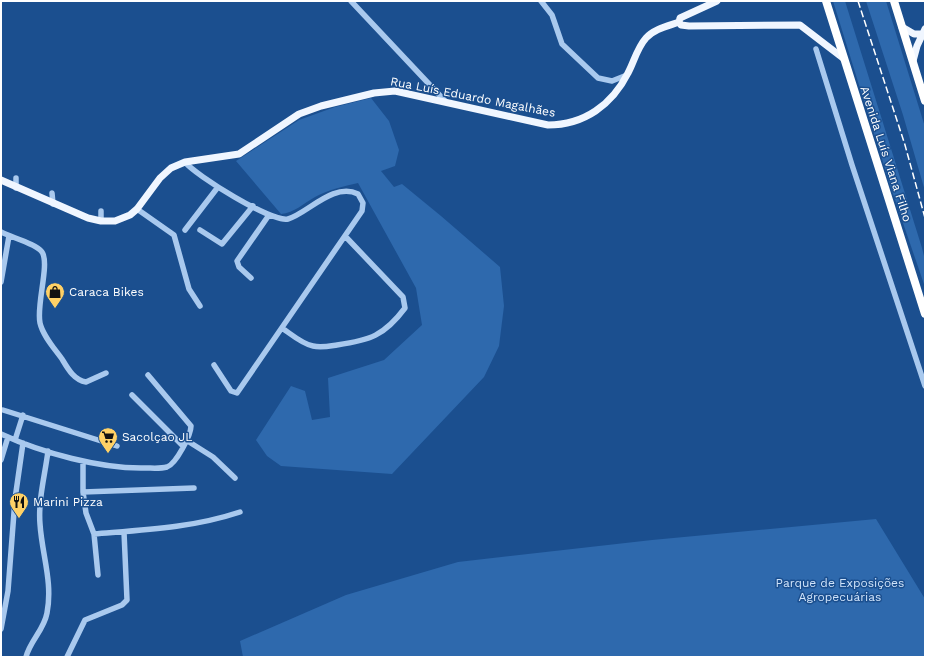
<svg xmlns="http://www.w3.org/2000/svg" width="926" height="658" font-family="'Work Sans',sans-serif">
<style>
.green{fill:#2e69ad}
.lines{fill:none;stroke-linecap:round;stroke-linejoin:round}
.minor{stroke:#a9c9ee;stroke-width:5.5}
.major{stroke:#f0f6ff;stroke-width:7}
.highway{stroke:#fff;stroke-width:8}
.rail{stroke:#fff;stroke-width:1.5;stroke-dasharray:7 3;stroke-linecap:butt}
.labels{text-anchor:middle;stroke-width:3;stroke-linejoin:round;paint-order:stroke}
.street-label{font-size:12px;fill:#fff;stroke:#1b4f8f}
.poi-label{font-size:12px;fill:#fff;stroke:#1b4f8f;text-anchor:start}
.park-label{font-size:12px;fill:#cfe3fa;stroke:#1b4f8f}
</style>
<rect width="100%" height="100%" fill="#1b4f8f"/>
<path class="green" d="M 833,1 L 845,1 L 922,248 L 925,260 L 925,287 L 891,188 Z
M 866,1 L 886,1 L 925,127 L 925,191 L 903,115 Z
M 371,98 L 389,121 L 399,150 L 395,166 L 381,171 L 394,187 L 402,184 L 441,216 L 500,267 L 504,306 L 499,346 L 484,377 L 392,474 L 281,466 L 267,456 L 256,440 L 291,386 L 305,391 L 312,420 L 330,417 L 328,378 L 384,360 L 422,325 L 416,288 L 358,183 C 344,186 328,190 315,197 C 304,203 294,213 281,214 L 236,161 L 299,120 L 335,107 Z
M 876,519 L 925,599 L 925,657 L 243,657 L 240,641 L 346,595 L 458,562 L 652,540 Z"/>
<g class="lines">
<path class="minor" d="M 351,1 L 445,101
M 541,1 L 552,15 L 562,44 L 598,78 L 612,81 L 627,75
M 816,49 L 852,165 L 925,386
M 185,162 C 195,175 272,223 288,219 C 307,214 333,182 358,194 L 363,203 L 362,211 L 237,393 L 231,391 L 214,365
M 16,178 L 16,188
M 52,193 L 53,204
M 137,209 L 174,235 L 189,289 L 200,306
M 101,221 L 101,211
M 185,230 L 218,187
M 200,230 L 222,244 L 253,206
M 1,232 C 10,237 37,244 42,252 C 50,264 36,305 40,323 C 43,336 54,348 62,359 C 68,369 74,380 86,382 L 106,373
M 251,278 L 239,267 L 237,261 L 269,215
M 1,282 L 9,236
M 282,328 C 291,334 302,344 313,346 C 321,348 330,346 337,345 C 370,340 384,336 405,308 L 403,297 L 345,236
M 132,395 L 183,446
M 3,410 L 117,446
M 1,434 C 42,453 101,469 145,468 C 152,468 160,469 167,467 C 176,464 191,435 191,426 L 148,375
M 15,440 L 23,415
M 186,440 L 213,457 L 235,478
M 1,460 L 8,437
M 83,462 L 83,492 L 86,513 L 94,534 L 98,575
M 83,492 L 194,488
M 94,534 C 143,530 192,528 240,512
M 1,629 L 8,591 L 15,499 L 23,443
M 26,657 C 30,641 44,630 47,613 C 53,582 42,555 40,524 C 38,500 45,475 48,451
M 67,657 L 85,620 L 122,605 L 127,600 L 124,532"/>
<path class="major" d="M 679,22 L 681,25 L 689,26 L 800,25 L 843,58
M 902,27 L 914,34 L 923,34
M 913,61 L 917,46 L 925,29
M 1,180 L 88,218 L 101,221 L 115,221 L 130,215 L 137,209 L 160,178 L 171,168 L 185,162 L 239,154 L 299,114 L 321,106 L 374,93 L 395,91 L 548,125 C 584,125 612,105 628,73 C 634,62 637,48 646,38 C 654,29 668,26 679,22 L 680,18 L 717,1"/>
<path class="highway" d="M 826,1 L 925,314
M 894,1 L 925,101"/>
<path class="rail" d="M 858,1 L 905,145 L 925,218"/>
</g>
<defs>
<symbol id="shop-pin" viewBox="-11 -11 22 30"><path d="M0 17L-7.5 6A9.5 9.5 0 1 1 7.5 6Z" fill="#ffd166" stroke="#1b4f8f"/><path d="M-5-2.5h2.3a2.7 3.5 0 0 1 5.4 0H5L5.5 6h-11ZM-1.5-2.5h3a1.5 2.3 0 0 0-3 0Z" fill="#111"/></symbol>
<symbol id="supermarket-pin" viewBox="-11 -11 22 30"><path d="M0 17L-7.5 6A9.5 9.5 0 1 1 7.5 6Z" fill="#ffd166" stroke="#1b4f8f"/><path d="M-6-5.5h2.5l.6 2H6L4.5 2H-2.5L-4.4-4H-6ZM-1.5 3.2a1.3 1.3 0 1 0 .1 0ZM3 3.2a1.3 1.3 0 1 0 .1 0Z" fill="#111"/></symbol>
<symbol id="restaurant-pin" viewBox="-11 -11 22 30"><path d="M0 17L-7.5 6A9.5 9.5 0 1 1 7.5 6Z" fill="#ffd166" stroke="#1b4f8f"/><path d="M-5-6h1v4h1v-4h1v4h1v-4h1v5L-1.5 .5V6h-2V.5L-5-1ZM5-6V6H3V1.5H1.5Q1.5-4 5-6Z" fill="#111"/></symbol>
</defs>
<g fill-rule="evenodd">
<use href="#shop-pin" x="44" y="281" width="22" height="30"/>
<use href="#supermarket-pin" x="97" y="426" width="22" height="30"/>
<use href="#restaurant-pin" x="8" y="491" width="22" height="30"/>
</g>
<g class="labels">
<g class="street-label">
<text transform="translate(473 97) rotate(11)" y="4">Rua Luís Eduardo Magalhães</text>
<text transform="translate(886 154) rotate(72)" y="4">Avenida Luís Viana Filho</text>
</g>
<g class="poi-label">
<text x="69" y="296">Caraca Bikes</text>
<text x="122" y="441">Sacolçao JL</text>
<text x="33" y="506">Marini Pizza</text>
</g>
<g class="park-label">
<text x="840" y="587">Parque de Exposições<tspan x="840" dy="14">Agropecuárias</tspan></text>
</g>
</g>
<rect width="926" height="658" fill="none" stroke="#ffffff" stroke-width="4"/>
</svg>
